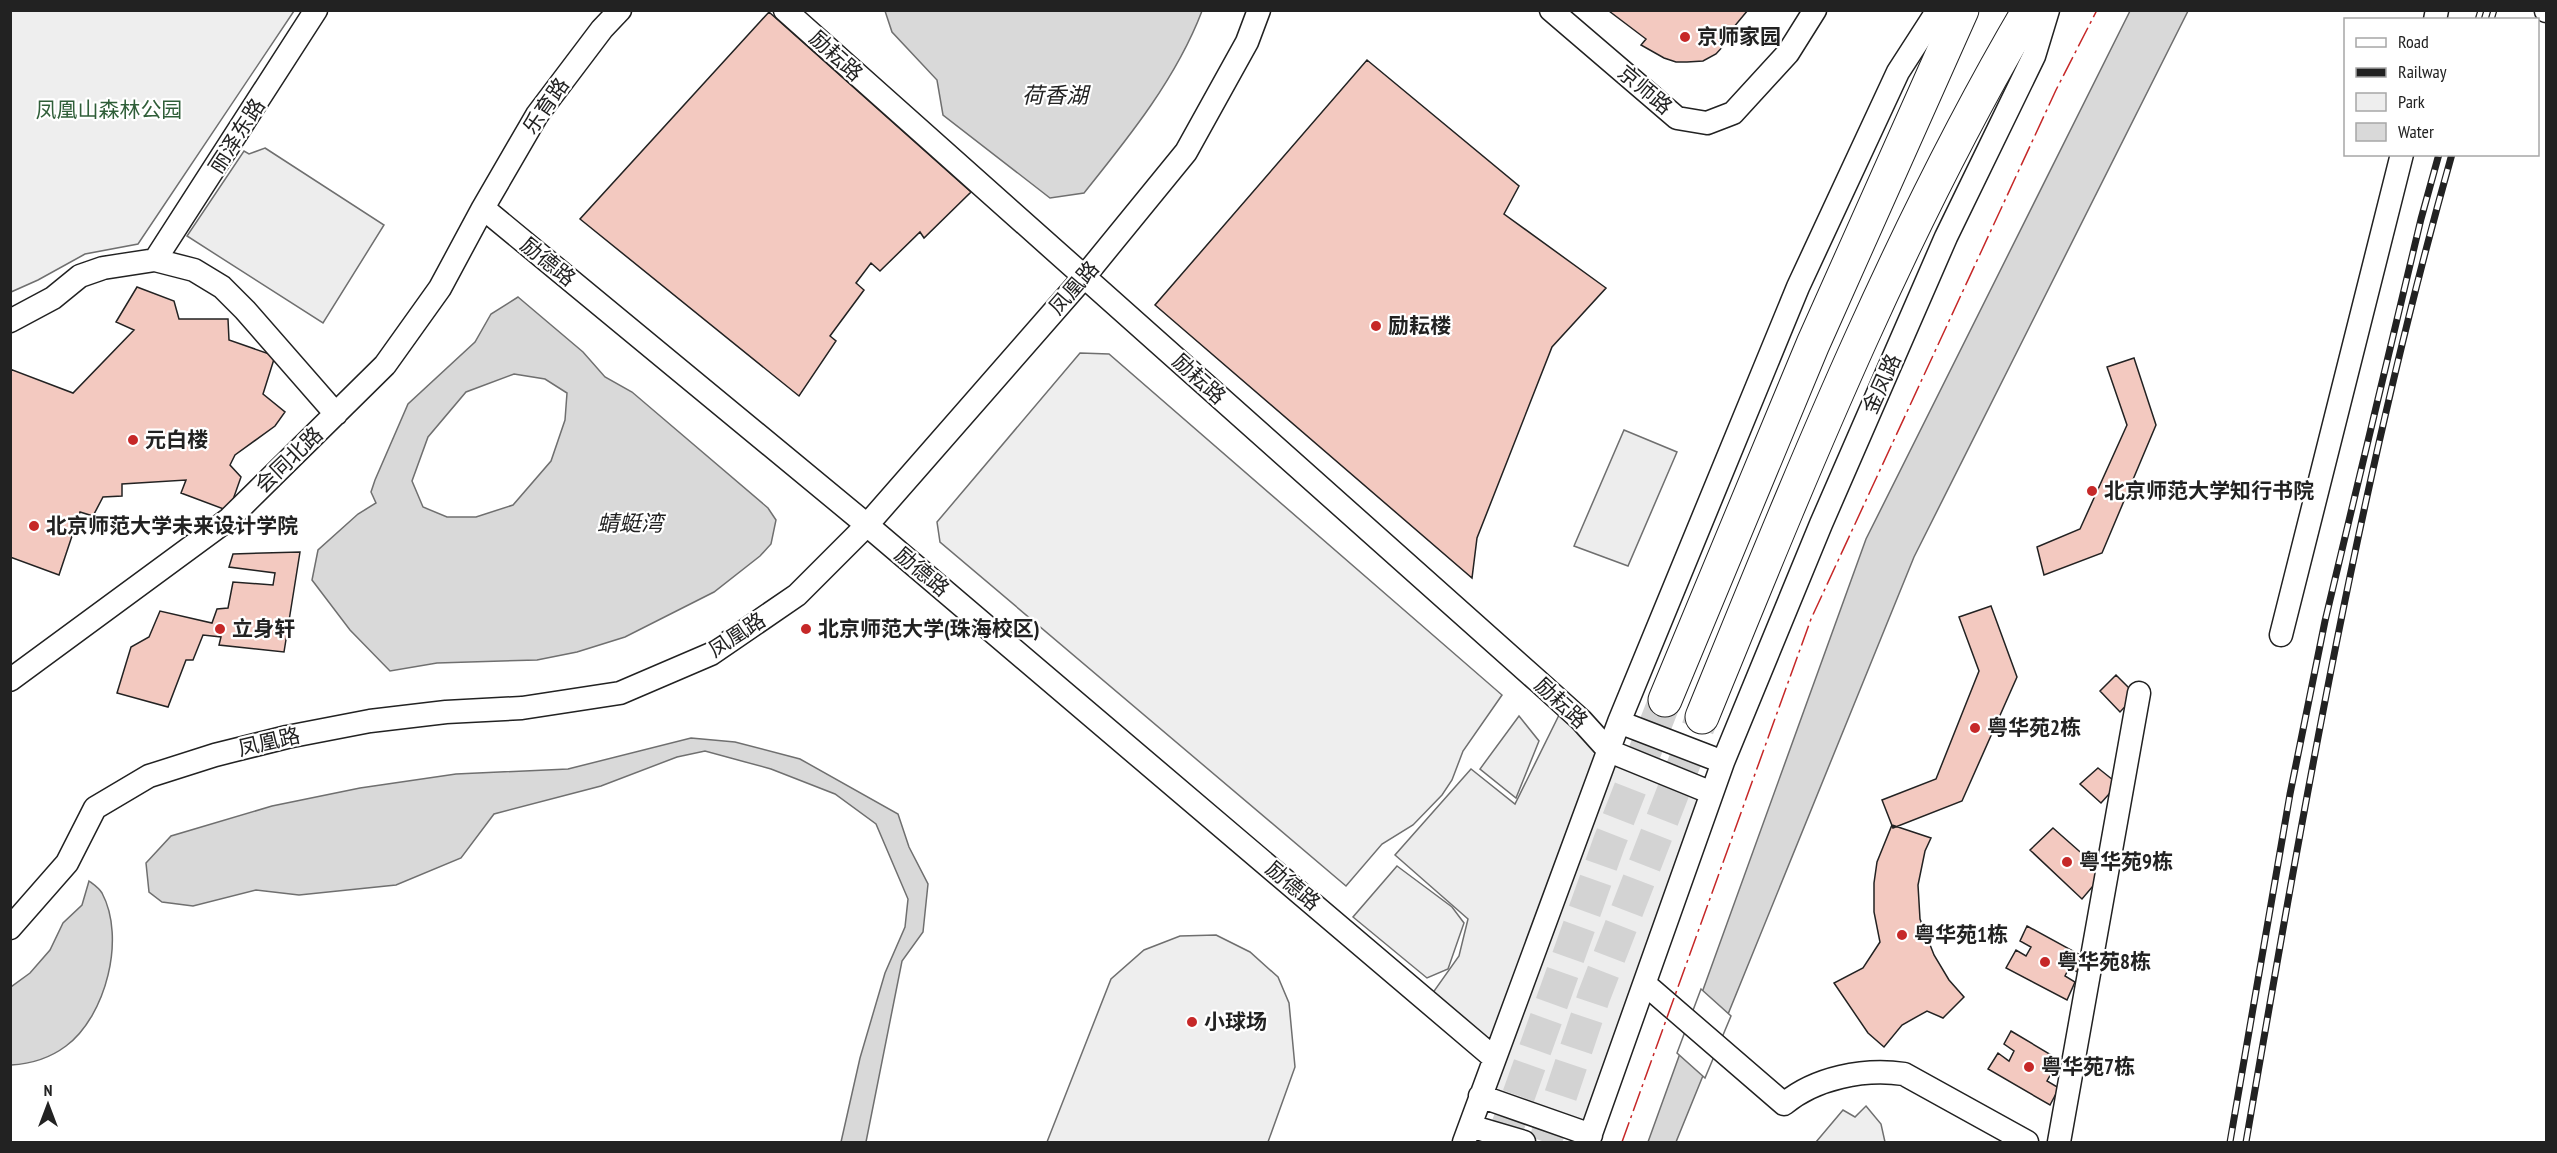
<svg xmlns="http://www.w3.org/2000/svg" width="2557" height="1153" font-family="'PT Sans Narrow','Noto Sans SC',sans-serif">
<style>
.green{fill:#eee;stroke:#6f6f6f;stroke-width:1.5}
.parking{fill:#ededed;stroke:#6f6f6f;stroke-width:1.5}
.water{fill:#d9d9d9;stroke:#6f6f6f;stroke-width:1.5;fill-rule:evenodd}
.pier{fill:#fff;stroke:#6f6f6f;stroke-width:1.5}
.building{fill:#f3c9c0;stroke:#222;stroke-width:1.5}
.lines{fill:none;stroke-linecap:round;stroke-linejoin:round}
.highway-tunnel{stroke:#d3d3d3;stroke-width:33;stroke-dasharray:33 16;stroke-linecap:butt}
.minor-casing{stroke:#222;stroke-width:25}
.highway-casing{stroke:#222;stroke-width:35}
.minor{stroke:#fff;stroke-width:22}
.highway{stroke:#fff;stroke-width:33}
.rail-casing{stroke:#222;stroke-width:7}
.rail{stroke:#fff;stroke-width:4.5;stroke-dasharray:14;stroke-linecap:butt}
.power{stroke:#c62828;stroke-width:1.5;stroke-dasharray:21 4.5 3 4.5;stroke-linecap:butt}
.poi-dot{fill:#c62828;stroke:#fff;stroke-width:2}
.labels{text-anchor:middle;stroke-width:4.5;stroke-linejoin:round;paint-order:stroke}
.poi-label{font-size:21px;font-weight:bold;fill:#222;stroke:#fff;text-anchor:start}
.street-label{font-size:21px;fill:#222;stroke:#fff}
.park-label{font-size:21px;fill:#2f5e38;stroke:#fff}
.water-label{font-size:22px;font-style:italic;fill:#222;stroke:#fff}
</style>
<rect width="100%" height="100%" fill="#fff"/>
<path class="green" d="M 11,10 L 294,10 L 294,11 L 138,244 L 85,254 L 38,280 L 11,292 Z
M 1080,353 L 1109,354 L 1502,695 L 1463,751 L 1452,780 L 1442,795 L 1413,825 L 1382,844 L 1346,886 L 940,542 L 937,522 Z
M 1519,716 L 1539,741 L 1516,798 L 1480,769 Z
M 1397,866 L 1452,907 L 1464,923 L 1448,969 L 1427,978 L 1353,917 Z
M 1216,935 L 1250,952 L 1278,977 L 1289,1003 L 1295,1067 L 1268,1142 L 1047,1142 L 1111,979 L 1144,950 L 1180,936 Z
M 1866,1106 L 1881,1124 L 1885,1142 L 1816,1142 L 1843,1110 L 1855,1117 Z"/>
<path class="parking" d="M 265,148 L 384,225 L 323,323 L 187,236 L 244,151 L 249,154 Z
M 1624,430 L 1677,452 L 1628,566 L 1574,546 Z
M 1564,705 L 1610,751 L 1712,793 L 1588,1142 L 1477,1105 L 1494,1057 L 1427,1001 L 1459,956 L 1468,919 L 1395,855 L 1471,769 L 1515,804 Z"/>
<path class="water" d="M 885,11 L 885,10 L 1202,11 C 1176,79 1129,137 1084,193 L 1050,198 L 943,115 L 937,80 L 892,32 Z
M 2130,11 L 2188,11 L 1914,557 L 1676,1142 L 1648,1142 L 1866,539 Z
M 518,297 L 583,352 L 605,377 L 632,392 L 768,508 L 776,520 L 771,544 L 760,556 L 714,592 L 625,637 L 577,652 L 537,660 L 437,663 L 390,671 L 350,630 L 312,580 L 318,550 L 358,514 L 376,503 L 371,492 L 375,480 L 408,404 L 475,342 L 491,314 ZM 514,374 L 545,379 L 567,393 L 565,420 L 551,461 L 513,505 L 476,517 L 447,517 L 423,507 L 412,481 L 428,437 L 466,392 Z
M 691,738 L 735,742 L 800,759 L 898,814 L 909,847 L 928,884 L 923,932 L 902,961 L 866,1142 L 841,1142 L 860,1058 L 885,973 L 905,927 L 908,899 L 876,824 L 835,794 L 771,769 L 705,751 L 677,757 L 601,786 L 494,814 L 461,858 L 396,885 L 299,895 L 256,890 L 193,906 L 162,902 L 149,892 L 146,863 L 171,836 L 272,806 L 360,788 L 456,774 L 568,769 Z
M 89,881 C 93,884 99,888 102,893 C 126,938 106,1016 66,1046 C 50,1058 30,1064 11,1065 L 11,987 L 30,973 L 50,950 L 63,923 L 82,905 Z"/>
<path class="pier" d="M 1701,989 L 1731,1016 L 1705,1078 L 1677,1053 Z"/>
<path class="building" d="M 1748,10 L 1728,34 L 1726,43 L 1716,54 L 1703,61 L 1687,62 L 1676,62 L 1664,58 L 1641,45 L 1646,39 L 1609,11 Z
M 769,12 L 971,192 L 924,238 L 920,232 L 880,271 L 871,263 L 856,283 L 864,290 L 830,336 L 836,341 L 799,396 L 580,219 Z
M 1367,60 L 1519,186 L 1504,214 L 1606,288 L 1552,347 L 1477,538 L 1472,578 L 1155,305 Z
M 137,287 L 174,301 L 179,319 L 228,319 L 229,340 L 275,356 L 263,394 L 285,412 L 275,426 L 235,455 L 230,465 L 241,477 L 229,511 L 181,493 L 186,480 L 122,484 L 122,496 L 103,497 L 93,516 L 80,512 L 59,575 L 10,557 L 10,369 L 73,393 L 134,330 L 116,322 Z
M 2134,358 L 2156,425 L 2102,553 L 2044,575 L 2037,547 L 2080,529 L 2127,425 L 2107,367 Z
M 300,552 L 284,652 L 219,645 L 221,637 L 203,635 L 193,660 L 186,660 L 168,707 L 117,693 L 131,647 L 149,637 L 160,611 L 212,623 L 217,609 L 228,608 L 233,582 L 273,585 L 275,573 L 229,567 L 233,554 Z
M 1991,606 L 2017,677 L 1962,801 L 1893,828 L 1882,800 L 1936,779 L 1979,671 L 1959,617 Z
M 2116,675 L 2136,695 L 2120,712 L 2100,691 Z
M 2098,768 L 2118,784 L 2101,803 L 2080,784 Z
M 1892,825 L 1931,838 L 1925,851 L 1918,885 L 1920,919 L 1934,955 L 1949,980 L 1964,997 L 1943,1018 L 1927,1011 L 1902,1025 L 1884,1047 L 1868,1033 L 1834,983 L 1863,968 L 1880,942 L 1874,912 L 1874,883 L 1877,862 Z
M 2053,828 L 2104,873 L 2082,899 L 2030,850 Z
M 2027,926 L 2084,957 L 2078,972 L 2069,968 L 2065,976 L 2075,982 L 2067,1000 L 2006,968 L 2016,950 L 2026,956 L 2031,947 L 2020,941 Z
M 2011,1031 L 2068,1065 L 2062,1079 L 2052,1072 L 2047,1081 L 2059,1088 L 2050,1105 L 1988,1069 L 1998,1053 L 2009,1061 L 2014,1051 L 2004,1044 Z"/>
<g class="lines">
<path class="highway-tunnel" d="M 1502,1142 L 1609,843 L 1665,700
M 1545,1142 L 1594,996 L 1702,717"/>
<defs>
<path id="minor" d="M 785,10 L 1539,682 L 1581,720 L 1609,751 L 1712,793
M 1551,10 L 1677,118 L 1707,123 L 1733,113 L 1788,53 L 1815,10
M 2546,10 L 2546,11
M 2435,20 L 2437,10
M 483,208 L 867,525 L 1494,1058
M 155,260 L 316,10
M 10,321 L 53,298 L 80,276 L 103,268 L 155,260 L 194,270 L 222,287 L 245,310 L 336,414
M 2281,635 L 2402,154
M 10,680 L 229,519 L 385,365 L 440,288 L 483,208 L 537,115 L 602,29 L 620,10
M 1619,722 L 1723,762
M 10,928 L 67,863 L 95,808 L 149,776 L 215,755 L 287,737 L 370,721 L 446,712 L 522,708 L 620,693 L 711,654 L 797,595 L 867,525 L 1084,277 L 1186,152 L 1247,42 L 1259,10
M 1645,984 L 1784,1104 C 1815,1078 1864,1068 1904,1074 L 2027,1142
M 1480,1096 L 1591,1135
M 1470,1126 L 1524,1142
M 1464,1142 L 1619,722 L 1798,287 L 1898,72 L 1938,10
M 1588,1142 L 1723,762 L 1821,524 L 1946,237 L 2034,56 L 2048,10
M 2059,1142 L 2139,693"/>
<path id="highway" d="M 1665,700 L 1813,344 L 1962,10
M 1702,717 C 1800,477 1897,234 2029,10"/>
</defs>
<use href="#minor" class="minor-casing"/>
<use href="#highway" class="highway-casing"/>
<use href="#minor" class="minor"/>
<use href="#highway" class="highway"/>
<defs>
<path id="rail" d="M 2478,20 L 2481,10
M 2491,20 L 2494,10
M 2230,1142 L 2290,794 L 2325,621 L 2421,219 L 2439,154
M 2246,1142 C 2303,811 2360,479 2452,154"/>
</defs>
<use href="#rail" class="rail-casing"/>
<use href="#rail" class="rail"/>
<path class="power" d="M 1622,1142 L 1811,619 L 2056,90 L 2097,10"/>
</g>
<g class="poi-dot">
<circle cx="1685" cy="37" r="6"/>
<circle cx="1376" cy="326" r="6"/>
<circle cx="133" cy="440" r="6"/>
<circle cx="2092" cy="491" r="6"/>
<circle cx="34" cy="526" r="6"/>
<circle cx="220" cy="629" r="6"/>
<circle cx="806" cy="629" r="6"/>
<circle cx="1975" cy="728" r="6"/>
<circle cx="2067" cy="862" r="6"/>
<circle cx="1902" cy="935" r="6"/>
<circle cx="2045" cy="962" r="6"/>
<circle cx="1192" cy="1022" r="6"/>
<circle cx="2029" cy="1067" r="6"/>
</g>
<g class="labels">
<g class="poi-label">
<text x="1697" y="44">京师家园</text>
<text x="1388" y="333">励耘楼</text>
<text x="145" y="447">元白楼</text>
<text x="2104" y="498">北京师范大学知行书院</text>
<text x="46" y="533">北京师范大学未来设计学院</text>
<text x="232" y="636">立身轩</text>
<text x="818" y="636">北京师范大学(珠海校区)</text>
<text x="1987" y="735">粤华苑2栋</text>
<text x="2079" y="869">粤华苑9栋</text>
<text x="1914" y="942">粤华苑1栋</text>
<text x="2057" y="969">粤华苑8栋</text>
<text x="1204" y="1029">小球场</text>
<text x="2041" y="1074">粤华苑7栋</text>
</g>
<g class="street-label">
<text transform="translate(836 56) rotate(42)" y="7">励耘路</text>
<text transform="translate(1645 90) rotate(40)" y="7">京师路</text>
<text transform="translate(546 106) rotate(-55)" y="7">乐育路</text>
<text transform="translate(237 136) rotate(-57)" y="7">丽泽东路</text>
<text transform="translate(548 262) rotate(39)" y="7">励德路</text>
<text transform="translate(1074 288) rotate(-49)" y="7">凤凰路</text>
<text transform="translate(1199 379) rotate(42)" y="7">励耘路</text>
<text transform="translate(1882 384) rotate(-66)" y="7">金凤路</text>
<text transform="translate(289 460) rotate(-44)" y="7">会同北路</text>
<text transform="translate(922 572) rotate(40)" y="7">励德路</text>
<text transform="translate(737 635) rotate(-33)" y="7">凤凰路</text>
<text transform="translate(1561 703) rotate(43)" y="7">励耘路</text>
<text transform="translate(269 742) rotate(-13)" y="7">凤凰路</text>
<text transform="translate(1293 886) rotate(40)" y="7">励德路</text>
</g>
<g class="park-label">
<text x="109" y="117">凤凰山森林公园</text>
</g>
<g class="water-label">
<text x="1055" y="103">荷香湖</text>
<text x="630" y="531">蜻蜓湾</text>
</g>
</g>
<rect width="2557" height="1153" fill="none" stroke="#222222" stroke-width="24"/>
<rect x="2344" y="18" width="195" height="138" fill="#ffffff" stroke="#a7a7a7" stroke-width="1.5"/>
<rect x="2356" y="38" width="30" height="9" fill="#ffffff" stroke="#a7a7a7" stroke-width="1.5"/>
<text x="2398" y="48" font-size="18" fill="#222222">Road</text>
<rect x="2356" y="68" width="30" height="9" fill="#222222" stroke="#a7a7a7" stroke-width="1.5"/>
<text x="2398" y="78" font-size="18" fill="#222222">Railway</text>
<rect x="2356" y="93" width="30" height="18" fill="#eeeeee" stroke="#a7a7a7" stroke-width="1.5"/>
<text x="2398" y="108" font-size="18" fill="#222222">Park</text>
<rect x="2356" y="123" width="30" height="18" fill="#d9d9d9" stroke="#a7a7a7" stroke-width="1.5"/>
<text x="2398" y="138" font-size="18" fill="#222222">Water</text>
<g transform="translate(48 1105)" stroke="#ffffff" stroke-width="4.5" paint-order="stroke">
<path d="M0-4.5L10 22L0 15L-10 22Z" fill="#222222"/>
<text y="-9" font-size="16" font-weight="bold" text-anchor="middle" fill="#222222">N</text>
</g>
</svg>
